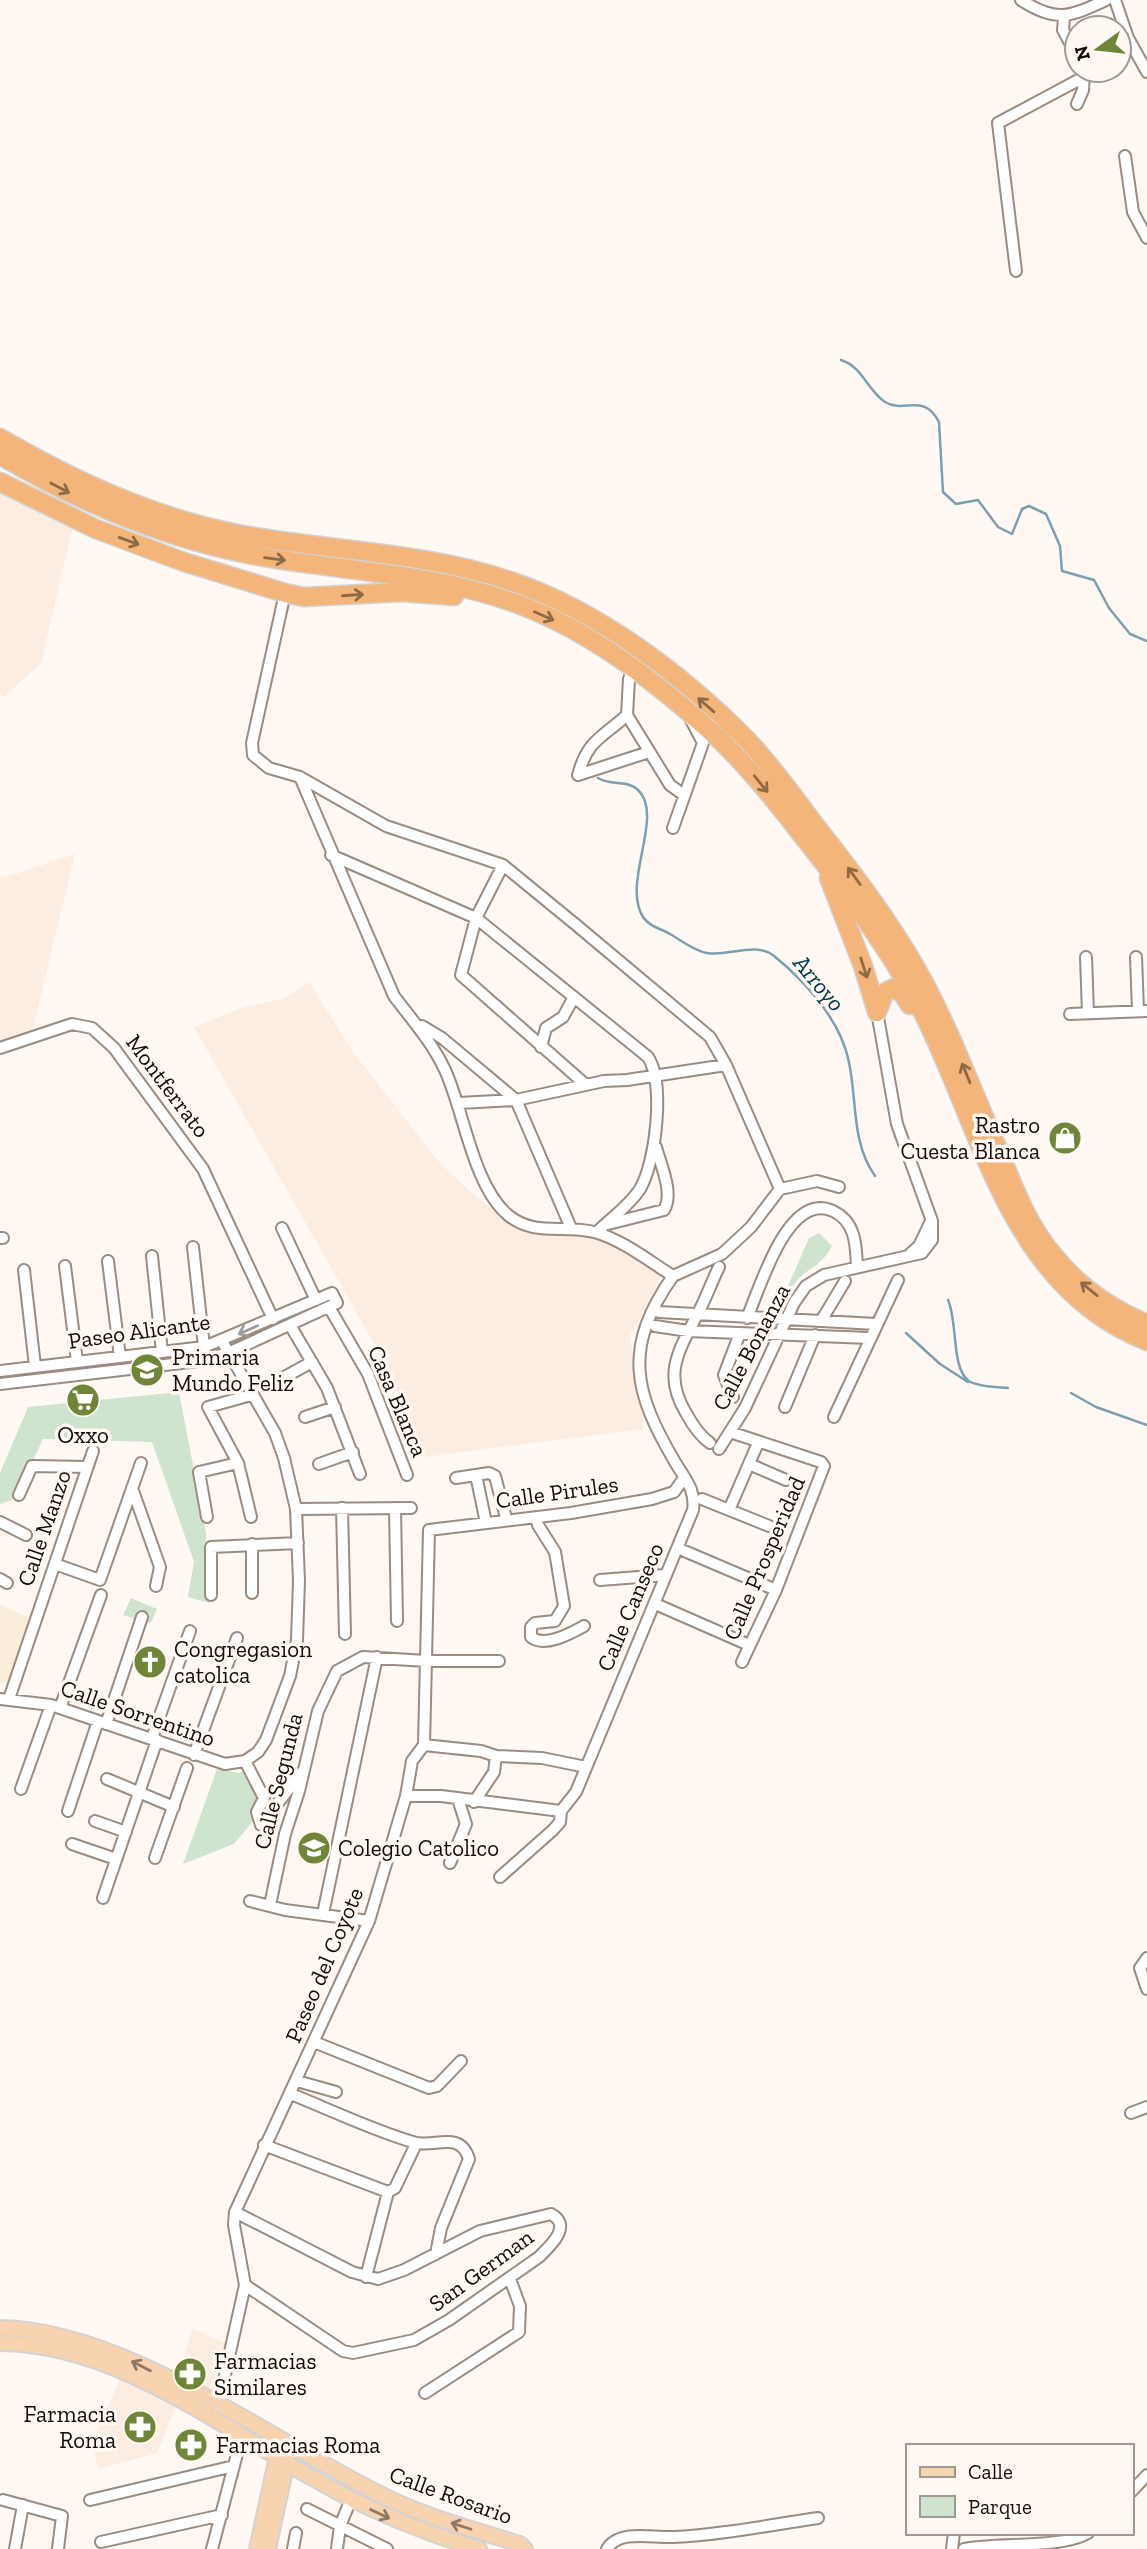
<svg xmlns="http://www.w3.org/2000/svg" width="1147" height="2549" font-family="'Zilla Slab',serif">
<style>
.built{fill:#fcede3}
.education{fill:#faedd9}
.green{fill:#cfe4cf}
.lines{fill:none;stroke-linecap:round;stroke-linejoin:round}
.stream{stroke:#7aa0b1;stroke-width:2.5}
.minor-casing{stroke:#9b8b81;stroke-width:14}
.major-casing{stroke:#d4d3d3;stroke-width:18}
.highway-casing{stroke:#d4d3d3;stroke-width:21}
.minor{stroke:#fff;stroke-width:10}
.major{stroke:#f8d3af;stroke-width:14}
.highway{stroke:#f3b579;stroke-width:18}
.oneway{stroke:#8e6946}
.oneway2{stroke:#a09e9c}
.oneway3{stroke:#907964}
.labels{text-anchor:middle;stroke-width:7;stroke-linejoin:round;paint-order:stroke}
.street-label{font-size:23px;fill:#120c08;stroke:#fff8f3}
.poi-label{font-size:23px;fill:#120c08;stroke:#fff8f3;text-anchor:start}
.water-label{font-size:24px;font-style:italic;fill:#00374a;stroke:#fff8f3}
</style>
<rect width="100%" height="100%" fill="#fff8f3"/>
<path class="built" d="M 0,490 L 73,526 L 41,663 L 3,698 L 0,693 Z
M 75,854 L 32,1032 L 0,1042 L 0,879 Z
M 309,982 L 356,1056 L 440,1163 L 475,1196 L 525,1233 L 599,1237 L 664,1270 L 630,1336 L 644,1429 L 424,1457 L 375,1345 L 194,1027 L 241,1008 L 285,998 Z
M 192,2328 L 228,2345 L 216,2399 L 178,2378 Z
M 120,2379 L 176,2405 L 157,2453 L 98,2469 L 92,2443 Z"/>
<path class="education" d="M 0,1604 L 29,1618 L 9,1683 L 0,1683 Z"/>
<path class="green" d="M 819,1233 L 832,1246 C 821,1268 804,1268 791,1288 L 788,1286 L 809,1238 Z
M 179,1392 L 206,1533 L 209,1603 L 188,1597 L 194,1562 L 152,1442 L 43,1439 L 15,1499 L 0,1504 L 0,1473 L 28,1407 Z
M 131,1598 L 157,1609 L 151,1623 L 123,1615 Z
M 254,1768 L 268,1803 L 234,1844 L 183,1864 L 217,1769 L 239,1773 Z"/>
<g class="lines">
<path class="stream" d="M 841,360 C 863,367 867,390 885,402 C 905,414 923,392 939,422 L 943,492 L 956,504 L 978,500 L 998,527 L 1012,534 L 1022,509 L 1029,506 L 1046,514 L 1060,546 L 1062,571 L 1094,580 L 1109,608 L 1130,634 L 1147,641
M 598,778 C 610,786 627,780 637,789 C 666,814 621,882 643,917 C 650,927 660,928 670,934 C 681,940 694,951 707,953 C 728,957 756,941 774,956 C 805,981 839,1019 848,1058 C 858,1099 850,1140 875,1176
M 948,1300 C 958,1322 951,1369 969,1381 C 978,1387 997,1387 1008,1388
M 906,1333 L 940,1364 L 968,1382
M 227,1345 L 304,1311
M 131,1361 L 183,1358 L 221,1348
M 0,1376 L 69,1368
M 1071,1393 L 1096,1407 L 1147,1425"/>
<defs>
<path id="minor" d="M 1021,0 C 1057,23 1069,17 1106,0
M 1115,0 L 1128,38 L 1147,72
M 1064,18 L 1063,30 L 1077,56
M 1077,104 L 1083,90 L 1084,73
M 1125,156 L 1133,212 L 1147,238
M 1016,271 L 998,123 L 1084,77
M 285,593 L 252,743 L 253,755 L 269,768 L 300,777 L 386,826 L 503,865 L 575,924 L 710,1037 L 726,1065 L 780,1189
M 627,715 L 670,785 L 684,795
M 578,775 C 588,739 602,738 627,715 L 629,679 L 633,669
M 578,775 L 649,752
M 300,777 L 394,996 C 412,1020 432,1042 445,1070 C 464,1111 473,1186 508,1215 C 534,1237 564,1224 594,1232 C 621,1239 649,1261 673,1276
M 673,828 L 703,743 L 691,720
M 331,855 L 476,918 L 648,1057 C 665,1083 656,1162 640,1189 C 629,1206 611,1218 597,1232
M 503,865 L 476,918 L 461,975 L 586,1085
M 1086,957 L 1088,1013
M 1136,957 L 1138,1011
M 1070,1014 L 1147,1011
M 422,1026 L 442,1038 L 516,1100 L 571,1228
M 541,1047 L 546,1028 L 563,1017 L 574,997
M 0,1048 L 72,1024 L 92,1028 L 114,1048 L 203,1169 L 273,1319
M 459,1103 L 516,1100 L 604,1081 L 627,1080 L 726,1065
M 608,1224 L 664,1210 C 674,1193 661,1166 656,1147
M 282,1228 L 316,1300
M 0,1238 L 3,1238
M 193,1247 L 204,1347
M 910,1254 L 919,1246 L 931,1221
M 152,1256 L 162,1352
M 108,1261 L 120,1357
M 65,1266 L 77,1361
M 24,1270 L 35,1366
M 673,1276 L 722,1254 L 751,1227 L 780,1189 L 817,1181 L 839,1187
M 329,1307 L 368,1374 L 407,1475
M 659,1312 L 876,1324
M 747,1318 C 760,1288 788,1190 833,1211 C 856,1222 856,1245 857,1267
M 821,1321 L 845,1281
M 290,1325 L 327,1388 L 360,1474
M 655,1326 L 688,1331 L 869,1338
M 0,1371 L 204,1347 L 332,1293 L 337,1303 L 228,1353 L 199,1361 L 0,1384
M 279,1380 L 312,1362
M 733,1397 L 724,1375 L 740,1333
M 785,1407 L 815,1335
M 305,1417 L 335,1407
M 834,1417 L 898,1280
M 730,1432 L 821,1462 L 824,1466 L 776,1590 L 742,1662
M 710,1443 C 700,1436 692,1424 686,1413 C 663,1375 678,1352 696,1317 C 705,1301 711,1283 719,1267
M 719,1449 L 745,1408 L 794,1303 L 806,1286 L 824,1275 L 922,1253 L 932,1240 L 932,1221 L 897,1124 L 877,1012
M 319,1464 L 353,1452
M 749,1464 L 786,1480
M 476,1475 L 486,1523
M 456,1478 L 489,1473 L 495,1476 L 506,1518
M 132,1488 L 160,1567 L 156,1586
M 19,1495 L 32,1466 L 87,1467
M 702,1499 L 769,1526
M 342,1508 L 345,1634
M 395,1508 L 397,1621
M 296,1509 L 411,1508
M 729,1510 L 758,1443
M 207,1517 L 199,1472 L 238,1463
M 251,1517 L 238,1463 L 208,1407 L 251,1395
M 536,1517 L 538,1525 L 555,1552 L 564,1606 L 555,1621 L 535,1623 L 531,1627 L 531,1637 C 545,1648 571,1633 584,1626
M 0,1522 L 26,1535
M 682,1550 L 776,1590
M 55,1564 L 100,1580 L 141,1463
M 0,1579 L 7,1583
M 600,1580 L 665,1575
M 252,1593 L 252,1544
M 211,1595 L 211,1547 L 298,1543
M 660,1606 L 749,1645
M 0,1699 L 51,1705 L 225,1764 L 245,1761 L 258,1752 L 266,1740 L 290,1676 L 297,1640 L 299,1580 L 296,1509 L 284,1458 L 275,1433 L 222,1341
M 9,1699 L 93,1451
M 60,1708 L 101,1595
M 106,1724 L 142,1617
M 152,1738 L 190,1631
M 424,1745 L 481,1751 L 496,1756 L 542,1758 L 586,1767
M 194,1755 L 237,1638
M 245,1761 L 264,1798 L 257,1812 L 261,1825
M 107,1779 L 174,1807
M 21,1789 L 51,1705
M 406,1796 L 441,1796 L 561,1811 L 576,1792 L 693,1510 C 696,1490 685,1479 675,1462 C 633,1391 623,1347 673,1276
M 474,1802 L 494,1772 L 496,1756
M 68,1811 L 98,1721
M 95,1821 L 126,1832
M 261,1825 L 302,1772
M 72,1844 L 116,1859
M 155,1858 L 187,1768
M 450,1863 L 466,1824 L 458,1799
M 500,1877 L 553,1830 L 560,1822 L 561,1811
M 103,1898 L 157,1740
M 250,1901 L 285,1910 L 369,1921
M 270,1905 L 285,1834 L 299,1791 L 318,1711 L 337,1671 L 363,1657 L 426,1661 L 499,1661
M 323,1914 L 377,1657
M 1147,1958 L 1140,1968 L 1147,1989
M 314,2042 L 429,2088 L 437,2086 L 461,2061
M 297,2081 L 336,2092
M 291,2094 C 331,2110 372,2130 413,2142 C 433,2149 460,2129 469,2159 L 441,2228 L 436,2254
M 1131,2113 L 1147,2107
M 264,2145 L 388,2192
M 235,2212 L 352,2272 L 378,2279 L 404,2270 L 480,2231 L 551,2214 C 573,2226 550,2246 539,2257 L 449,2320 L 414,2340 L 353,2353 L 343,2351 L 245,2285
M 366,2277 L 388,2192 L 395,2188 L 416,2144
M 425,2393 L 519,2332 L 520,2306 L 510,2279
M 218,2406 L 245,2285 L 234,2225 L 235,2212 L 369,1921 L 406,1796 L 412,1761 L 424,1745 L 429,1530 L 571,1513 L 652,1499 L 674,1492 L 684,1478
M 1131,2492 L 1147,2475
M 3,2500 L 62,2516 L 58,2549
M 90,2500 L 234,2466
M 307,2509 L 387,2549
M 101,2542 L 222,2515
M 15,2549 L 23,2505
M 212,2549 L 242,2435
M 293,2549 L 296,2533
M 337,2549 L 340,2526 L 351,2499
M 607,2549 C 619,2529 652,2538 673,2537 C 721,2535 770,2525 818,2518
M 952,2549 L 954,2533
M 964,2549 C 999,2542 1060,2549 1088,2533"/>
<path id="major" d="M 0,2328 C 123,2330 267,2437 376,2492 C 421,2516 472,2529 520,2544 L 525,2549
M 0,2343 C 114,2344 214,2422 309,2476 C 363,2508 419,2531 479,2549
M 257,2549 L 277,2457 L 282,2452
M 268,2549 L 288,2457"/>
<path id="highway" d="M 0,438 C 76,482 156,519 243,535 C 332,551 425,552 510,581 C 597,610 683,675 747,740 C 772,766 793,796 815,825 C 851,871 888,919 917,970 C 949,1027 971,1088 997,1147 C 1013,1185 1027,1225 1054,1256 C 1079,1287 1111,1309 1147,1324
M 0,455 C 81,503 165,539 258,556 C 347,572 438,573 523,606 C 595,634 658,684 715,735 C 749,767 777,803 806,840 C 846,891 884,942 916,999 C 981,1119 1004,1285 1147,1341
M 0,482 L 96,529 L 184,562 L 285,593 L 304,597 L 402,592 L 454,596
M 829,878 L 863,966 L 877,1012
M 877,1012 L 884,993 L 894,988 L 903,994 L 910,1005"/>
</defs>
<use href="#minor" class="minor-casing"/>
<use href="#major" class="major-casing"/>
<use href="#highway" class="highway-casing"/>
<use href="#minor" class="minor"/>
<use href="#major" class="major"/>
<use href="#highway" class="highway"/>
</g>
<defs><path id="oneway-shaft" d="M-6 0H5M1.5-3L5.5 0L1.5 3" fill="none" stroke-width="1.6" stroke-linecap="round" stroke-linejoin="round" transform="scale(1.75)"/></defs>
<g class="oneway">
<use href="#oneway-shaft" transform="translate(60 488) rotate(28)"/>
<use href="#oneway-shaft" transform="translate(129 541) rotate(20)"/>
<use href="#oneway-shaft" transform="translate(275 559) rotate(7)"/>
<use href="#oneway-shaft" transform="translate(353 595) rotate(-4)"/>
<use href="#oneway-shaft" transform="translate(544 616) rotate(24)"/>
<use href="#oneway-shaft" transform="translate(706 705) rotate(-139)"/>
<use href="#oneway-shaft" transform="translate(761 784) rotate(51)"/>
<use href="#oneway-shaft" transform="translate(854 876) rotate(-126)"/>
<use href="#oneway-shaft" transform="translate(864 968) rotate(72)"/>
<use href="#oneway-shaft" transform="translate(966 1073) rotate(-112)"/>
<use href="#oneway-shaft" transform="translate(1089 1289) rotate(-141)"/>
</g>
<use class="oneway2" href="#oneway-shaft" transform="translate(248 1330) rotate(156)"/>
<g class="oneway3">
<use href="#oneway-shaft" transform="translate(141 2366) rotate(-153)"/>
<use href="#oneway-shaft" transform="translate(380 2514) rotate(25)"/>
<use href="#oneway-shaft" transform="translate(461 2526) rotate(-162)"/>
</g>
<defs>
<symbol id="shop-disc" viewBox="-11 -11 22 22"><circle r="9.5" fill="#6f8537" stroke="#fff8f3"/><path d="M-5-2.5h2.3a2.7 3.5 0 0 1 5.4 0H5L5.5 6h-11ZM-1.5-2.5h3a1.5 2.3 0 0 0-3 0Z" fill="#fff"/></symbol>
<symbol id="school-disc" viewBox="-11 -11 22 22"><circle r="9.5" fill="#6f8537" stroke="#fff8f3"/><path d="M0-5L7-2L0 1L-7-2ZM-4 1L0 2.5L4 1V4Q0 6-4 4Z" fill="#fff"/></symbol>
<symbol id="supermarket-disc" viewBox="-11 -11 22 22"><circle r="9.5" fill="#6f8537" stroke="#fff8f3"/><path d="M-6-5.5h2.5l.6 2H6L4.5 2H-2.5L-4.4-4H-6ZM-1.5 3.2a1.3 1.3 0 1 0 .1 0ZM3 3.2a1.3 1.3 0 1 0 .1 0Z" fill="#fff"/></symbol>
<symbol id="church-disc" viewBox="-11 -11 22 22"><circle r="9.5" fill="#6f8537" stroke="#fff8f3"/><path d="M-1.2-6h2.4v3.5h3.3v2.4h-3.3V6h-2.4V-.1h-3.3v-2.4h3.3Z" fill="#fff"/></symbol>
<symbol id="pharmacy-disc" viewBox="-11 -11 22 22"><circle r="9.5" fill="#6f8537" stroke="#fff8f3"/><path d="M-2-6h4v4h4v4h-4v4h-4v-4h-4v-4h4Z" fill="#fff"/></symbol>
</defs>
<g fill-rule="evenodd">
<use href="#shop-disc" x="1046" y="1119" width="38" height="38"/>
<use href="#school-disc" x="128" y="1351" width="38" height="38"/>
<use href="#supermarket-disc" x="64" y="1381" width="38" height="38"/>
<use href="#church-disc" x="131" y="1643" width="38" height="38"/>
<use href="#school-disc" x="295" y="1829" width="38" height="38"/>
<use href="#pharmacy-disc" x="171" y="2355" width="38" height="38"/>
<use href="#pharmacy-disc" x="121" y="2408" width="38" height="38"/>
<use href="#pharmacy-disc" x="172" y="2426" width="38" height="38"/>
</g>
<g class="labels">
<g class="street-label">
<text transform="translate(168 1086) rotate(53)" y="8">Montferrato</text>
<text transform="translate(139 1331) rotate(-8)" y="8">Paseo Alicante</text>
<text transform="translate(751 1347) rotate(-62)" y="8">Calle Bonanza</text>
<text transform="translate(398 1401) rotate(67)" y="8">Casa Blanca</text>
<text transform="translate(557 1492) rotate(-8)" y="8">Calle Pirules</text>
<text transform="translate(44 1528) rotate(-71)" y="8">Calle Manzo</text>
<text transform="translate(764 1558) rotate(-67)" y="8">Calle Prosperidad</text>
<text transform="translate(630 1607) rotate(-67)" y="8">Calle Canseco</text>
<text transform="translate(138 1713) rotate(19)" y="8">Calle Sorrentino</text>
<text transform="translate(278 1781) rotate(-76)" y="8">Calle Segunda</text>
<text transform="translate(324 1965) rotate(-67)" y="8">Paseo del Coyote</text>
<text transform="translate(481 2270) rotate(-36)" y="8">San German</text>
<text transform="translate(451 2495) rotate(20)" y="8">Calle Rosario</text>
</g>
<g class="poi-label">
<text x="1040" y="1133" text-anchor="end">Rastro<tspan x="1040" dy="26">Cuesta Blanca</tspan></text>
<text x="172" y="1365">Primaria<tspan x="172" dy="26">Mundo Feliz</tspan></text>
<text x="83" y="1443" text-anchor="middle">Oxxo</text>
<text x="174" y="1657">Congregasion<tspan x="174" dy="26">catolica</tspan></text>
<text x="338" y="1856">Colegio Catolico</text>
<text x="214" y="2369">Farmacias<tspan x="214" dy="26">Similares</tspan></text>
<text x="116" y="2422" text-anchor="end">Farmacia<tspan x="116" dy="26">Roma</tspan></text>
<text x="216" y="2453">Farmacias Roma</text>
</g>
<g class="water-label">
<text transform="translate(819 983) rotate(50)" y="8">Arroyo</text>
</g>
</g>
<rect x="906" y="2444" width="228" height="91" fill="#fff8f3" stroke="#a09a95" stroke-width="2"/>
<rect x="920" y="2467" width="35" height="10" fill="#f8d3af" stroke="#a09a95" stroke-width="2"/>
<text x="968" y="2479" font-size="21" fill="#120c08">Calle</text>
<rect x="920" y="2496" width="35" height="21" fill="#cfe4cf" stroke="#a09a95" stroke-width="2"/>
<text x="968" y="2514" font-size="21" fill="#120c08">Parque</text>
<g transform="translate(1098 49) rotate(255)"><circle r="33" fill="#fff8f3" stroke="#a09a95" stroke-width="2"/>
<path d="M0-5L12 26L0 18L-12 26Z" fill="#6f8537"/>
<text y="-10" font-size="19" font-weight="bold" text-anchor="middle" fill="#120c08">N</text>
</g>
</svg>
